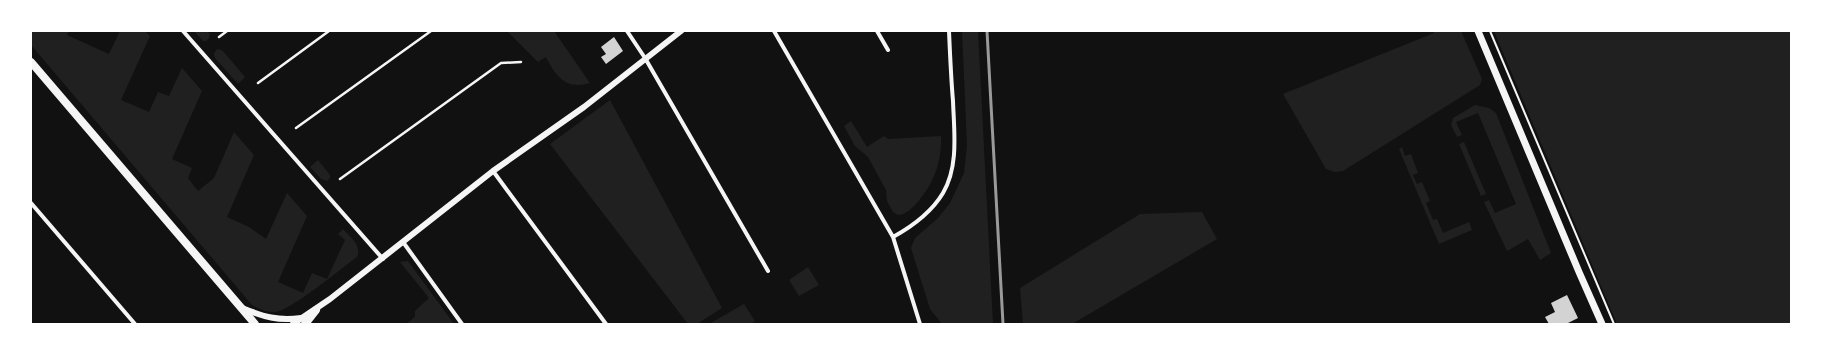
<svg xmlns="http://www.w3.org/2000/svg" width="1822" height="355" font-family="'Varela Round',sans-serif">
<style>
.green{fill:#202020}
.building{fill:#d3d3d3}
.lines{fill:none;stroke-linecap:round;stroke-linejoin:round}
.path{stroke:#f5f5f5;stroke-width:2}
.service{stroke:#f5f5f5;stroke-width:2.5}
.minor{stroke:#f5f5f5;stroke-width:4}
.tertiary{stroke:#f5f5f5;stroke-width:6}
.secondary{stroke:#f5f5f5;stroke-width:7}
.primary{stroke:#f5f5f5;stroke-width:8}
.rail{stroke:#9a9a9a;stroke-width:3}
</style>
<rect width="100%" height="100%" fill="#111"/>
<path class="green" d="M 31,31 L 69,31 L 67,35 L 109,54 L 120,31 L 145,31 L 150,36 L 121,100 L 149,112 L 158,92 L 169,96 L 182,68 L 202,91 L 172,159 L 192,168 L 188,178 L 198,191 L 214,178 L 234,132 L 254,155 L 227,217 L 249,227 L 266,239 L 287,193 L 307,216 L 278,282 L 303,293 L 312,273 L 327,279 L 345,240 L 338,234 L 343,229 C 350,237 362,245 357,257 C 340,269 293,309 276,312 C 268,313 259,309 252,305 L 31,45 Z
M 194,31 L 207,31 L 210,34 L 209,38 L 206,41 L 203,41 Z
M 507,31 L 554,31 L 590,83 C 566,90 556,77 546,57 L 538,62 Z
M 962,31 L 978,31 L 993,324 L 942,324 L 930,309 L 911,248 L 915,238 L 938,218 L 950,203 L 964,173 L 967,145 Z
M 1434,31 L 1461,31 L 1482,79 L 1480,85 L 1343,171 L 1335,172 L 1326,169 L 1283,94 L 1434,33 Z
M 1494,31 L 1791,31 L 1791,324 L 1617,324 Z
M 216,50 L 219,49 L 223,51 L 245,77 L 238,84 L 215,58 L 214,54 Z
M 610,100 L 722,308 L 697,324 L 688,324 L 550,144 Z
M 1475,105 L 1489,108 L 1496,113 L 1551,253 L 1540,260 L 1528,239 L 1507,251 L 1484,202 L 1489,200 L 1495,213 L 1516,204 L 1478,113 L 1456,122 L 1462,135 L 1457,137 L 1451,125 L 1453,118 Z
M 851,121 L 867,147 L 884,136 L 888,139 L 941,136 C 942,162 934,184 916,204 C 911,209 905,215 898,215 L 893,212 L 887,201 L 886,190 L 868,157 L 855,146 L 844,126 Z
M 1464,142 L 1486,194 L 1481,196 L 1459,144 Z
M 1402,147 L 1405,156 L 1411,154 L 1418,173 L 1413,175 L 1417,184 L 1422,182 L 1430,201 L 1426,203 L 1433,220 L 1437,219 L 1443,233 L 1469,222 L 1472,230 L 1439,244 L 1399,149 Z
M 318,160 L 330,175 L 330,178 L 327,181 L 321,179 L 310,167 Z
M 1202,212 L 1217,239 L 1072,324 L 1023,324 L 1020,288 L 1140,214 Z
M 408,261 L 454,324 L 406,324 L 415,317 L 415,311 L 429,298 L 400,262 Z
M 808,267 L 819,285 L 799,296 L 789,280 Z
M 744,304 L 755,321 L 751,324 L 709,324 Z"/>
<path class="building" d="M 614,37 L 623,51 L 606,64 L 601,57 L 606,54 L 601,47 Z
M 1567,295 L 1578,318 L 1566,324 L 1549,324 L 1545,317 L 1555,312 L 1551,303 Z"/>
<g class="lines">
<path class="path" d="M 1490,31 L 1614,324"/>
<path class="service" d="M 219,37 L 227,31
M 258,83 L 329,31
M 296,128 L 431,31
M 340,179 L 501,63 L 521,62"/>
<path class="minor" d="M 183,31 L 383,259
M 627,31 L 645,58 L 768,271
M 774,31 L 893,237 L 920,324
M 877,31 L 888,50
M 493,171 L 606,324
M 31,203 L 135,324
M 893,237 C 913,226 931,213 943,193 C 959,166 954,131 953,101 C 951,78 950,54 949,31
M 403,242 L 462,324"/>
<path class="tertiary" d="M 242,308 C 264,317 278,321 301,318
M 293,324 L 330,299 L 493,171 L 584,107 L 681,31"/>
<path class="secondary" d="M 1478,31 L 1579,272 L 1602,324"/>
<path class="primary" d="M 31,62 L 255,324
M 305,324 L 316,310"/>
<path class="rail" d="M 987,31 L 1003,324"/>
</g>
<rect width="1822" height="355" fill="none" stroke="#ffffff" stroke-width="64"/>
</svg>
